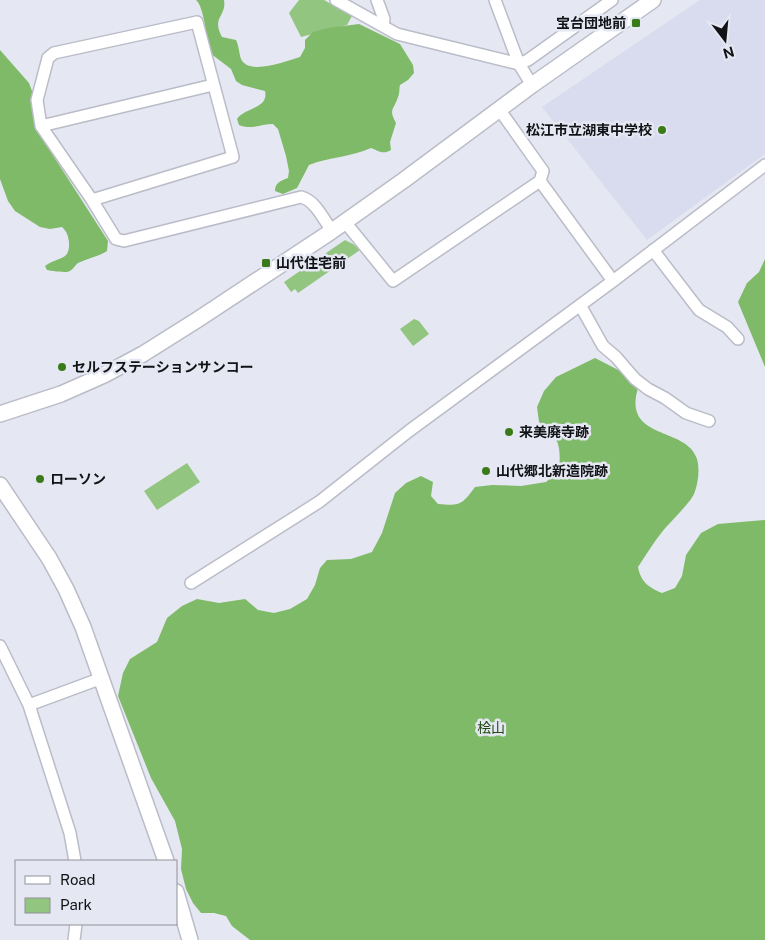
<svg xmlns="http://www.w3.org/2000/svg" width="765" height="940" font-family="'Public Sans','Noto Sans JP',sans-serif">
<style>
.built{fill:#d9dbee}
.green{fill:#92c57f}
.forest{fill:#7eba67}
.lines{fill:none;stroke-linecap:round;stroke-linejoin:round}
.street-casing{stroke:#babcc7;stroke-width:14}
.secondary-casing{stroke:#babcc7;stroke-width:18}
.street{stroke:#fff;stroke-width:11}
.secondary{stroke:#fff;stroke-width:15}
.poi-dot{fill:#397a19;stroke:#e5e7f2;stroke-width:2}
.labels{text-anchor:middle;stroke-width:5;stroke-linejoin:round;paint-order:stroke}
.poi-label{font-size:14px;font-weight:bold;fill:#121316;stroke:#e5e7f2;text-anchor:start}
.park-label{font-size:14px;fill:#234a11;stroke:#e5e7f2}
</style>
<rect width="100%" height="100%" fill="#e5e7f2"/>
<path class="built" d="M 700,0 L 765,0 L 765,154 L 647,240 L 542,107 Z"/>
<path class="green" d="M 299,0 L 324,0 L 352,16 L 347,25 L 301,37 L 289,13 Z
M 345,240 L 353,244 L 360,250 L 298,293 L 295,289 L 291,292 L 284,282 Z
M 414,319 L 419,321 L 429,334 L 413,346 L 400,329 Z
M 187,463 L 200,482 L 157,510 L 144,491 Z"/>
<path class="forest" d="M 196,0 L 224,0 C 227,16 211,17 222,37 L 236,40 C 239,46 239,53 241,59 C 249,76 286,61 300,57 L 305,48 L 305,40 L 313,32 L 328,28 L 359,24 L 400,44 L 413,65 L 414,73 L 408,80 L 400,85 C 399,88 400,93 398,97 C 394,110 388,109 396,123 L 390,142 L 391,150 C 383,155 379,151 371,148 C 351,157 329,157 309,165 L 297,188 L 283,194 L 275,191 C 275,183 280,181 288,178 L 289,171 L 286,156 L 278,129 L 273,124 C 261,124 251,130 239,125 L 237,119 C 245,107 269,109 265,91 L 242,85 L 236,81 L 231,69 L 210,53 C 207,41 204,6 196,0 Z
M 0,50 L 29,83 L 32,91 L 33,110 L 36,129 L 108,241 L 107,251 C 98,257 88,258 78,263 C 74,266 72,272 66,272 C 63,272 50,271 47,270 L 45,266 C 58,256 70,262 69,242 C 68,235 67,232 62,227 L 50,229 L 40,227 L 15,211 L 8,201 L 0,179 Z
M 765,259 L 765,367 L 738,302 L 747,283 L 759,272 Z
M 595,358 L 628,375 L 638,388 C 622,441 687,426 697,459 C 700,470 698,484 694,494 C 690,503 670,522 662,532 C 653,543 646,555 638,567 C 641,582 648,587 662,593 L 675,588 L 682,576 L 686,555 L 701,533 L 718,524 L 765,520 L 765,940 L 250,940 L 232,926 L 226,916 L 214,913 L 201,913 L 193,903 L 186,889 L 181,869 L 182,849 L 175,821 L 151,778 L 118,696 L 123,673 L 130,659 L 157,642 L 167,618 L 182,606 L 197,599 L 219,603 L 245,599 L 258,610 L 274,613 L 290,609 L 307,599 L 315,585 L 320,568 L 327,560 L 351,559 L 372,552 L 382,533 L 395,493 L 406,483 L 421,476 L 433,482 L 431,496 L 438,504 C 460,506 462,505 475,487 L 492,485 L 521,486 L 546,482 L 559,471 C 561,446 560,437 539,422 L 537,407 L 544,391 L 556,377 Z"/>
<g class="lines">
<defs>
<path id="street" d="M 336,0 L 397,34 L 519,64 L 528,60 L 612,0
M 377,0 L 384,19 L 383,26
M 495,0 L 519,64 L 532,85
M 41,126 L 37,100 L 48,58 L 54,53 L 197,22 L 233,157 L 92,200 L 41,126 L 213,85
M 540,181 L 613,281
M 92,200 L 116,239 L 124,241 L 301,197 C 315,200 324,220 332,231
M 345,222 L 393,281 L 540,181 L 543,171 L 499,109
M 653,250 L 699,310 L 727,327 L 738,339
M 580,305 L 603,346 L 616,357 L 635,379 L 648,389 L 665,398 L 686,413 L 709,421
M 191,583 L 319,502 L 409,431 L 613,281 L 765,165
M 0,646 L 29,705 L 70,833 L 75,861
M 29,705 L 102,678
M 74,940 L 76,924"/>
<path id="secondary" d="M 0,414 L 61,394 L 104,375 L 143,354 L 197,320 L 332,231 L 404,180 L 532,85 L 653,0
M 0,485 L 49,558 L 66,589 L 83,627 L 166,861
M 176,892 L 190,940"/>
</defs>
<use href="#street" class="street-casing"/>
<use href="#secondary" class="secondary-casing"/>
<use href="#street" class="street"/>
<use href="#secondary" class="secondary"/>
</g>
<g class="poi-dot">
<rect x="631" y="18" width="10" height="10" rx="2.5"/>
<circle cx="662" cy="130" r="5"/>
<rect x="261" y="258" width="10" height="10" rx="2.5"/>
<circle cx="62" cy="367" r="5"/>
<circle cx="509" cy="432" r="5"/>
<circle cx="486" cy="471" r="5"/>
<circle cx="40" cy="479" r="5"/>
</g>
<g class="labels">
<g class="poi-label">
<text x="626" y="28" text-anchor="end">宝台団地前</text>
<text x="652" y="135" text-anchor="end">松江市立湖東中学校</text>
<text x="276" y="268">山代住宅前</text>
<text x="72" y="372">セルフステーションサンコー</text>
<text x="519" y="437">来美廃寺跡</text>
<text x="496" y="476">山代郷北新造院跡</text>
<text x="50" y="484">ローソン</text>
</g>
<g class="park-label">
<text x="491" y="733">桧山</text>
</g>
</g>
<rect x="15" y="860" width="162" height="65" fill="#e5e7f2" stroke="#91929a"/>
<rect x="25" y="876" width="25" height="8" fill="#ffffff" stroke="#91929a"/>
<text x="60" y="885" font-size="15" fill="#121316">Road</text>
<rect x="25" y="898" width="25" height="15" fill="#92c57f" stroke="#91929a"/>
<text x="60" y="910" font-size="15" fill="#121316">Park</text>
<g transform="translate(725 40) rotate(164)" stroke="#e5e7f2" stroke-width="4" paint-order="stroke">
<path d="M0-4L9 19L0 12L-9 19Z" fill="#121316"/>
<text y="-8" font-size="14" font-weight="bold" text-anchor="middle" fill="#121316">N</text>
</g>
</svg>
